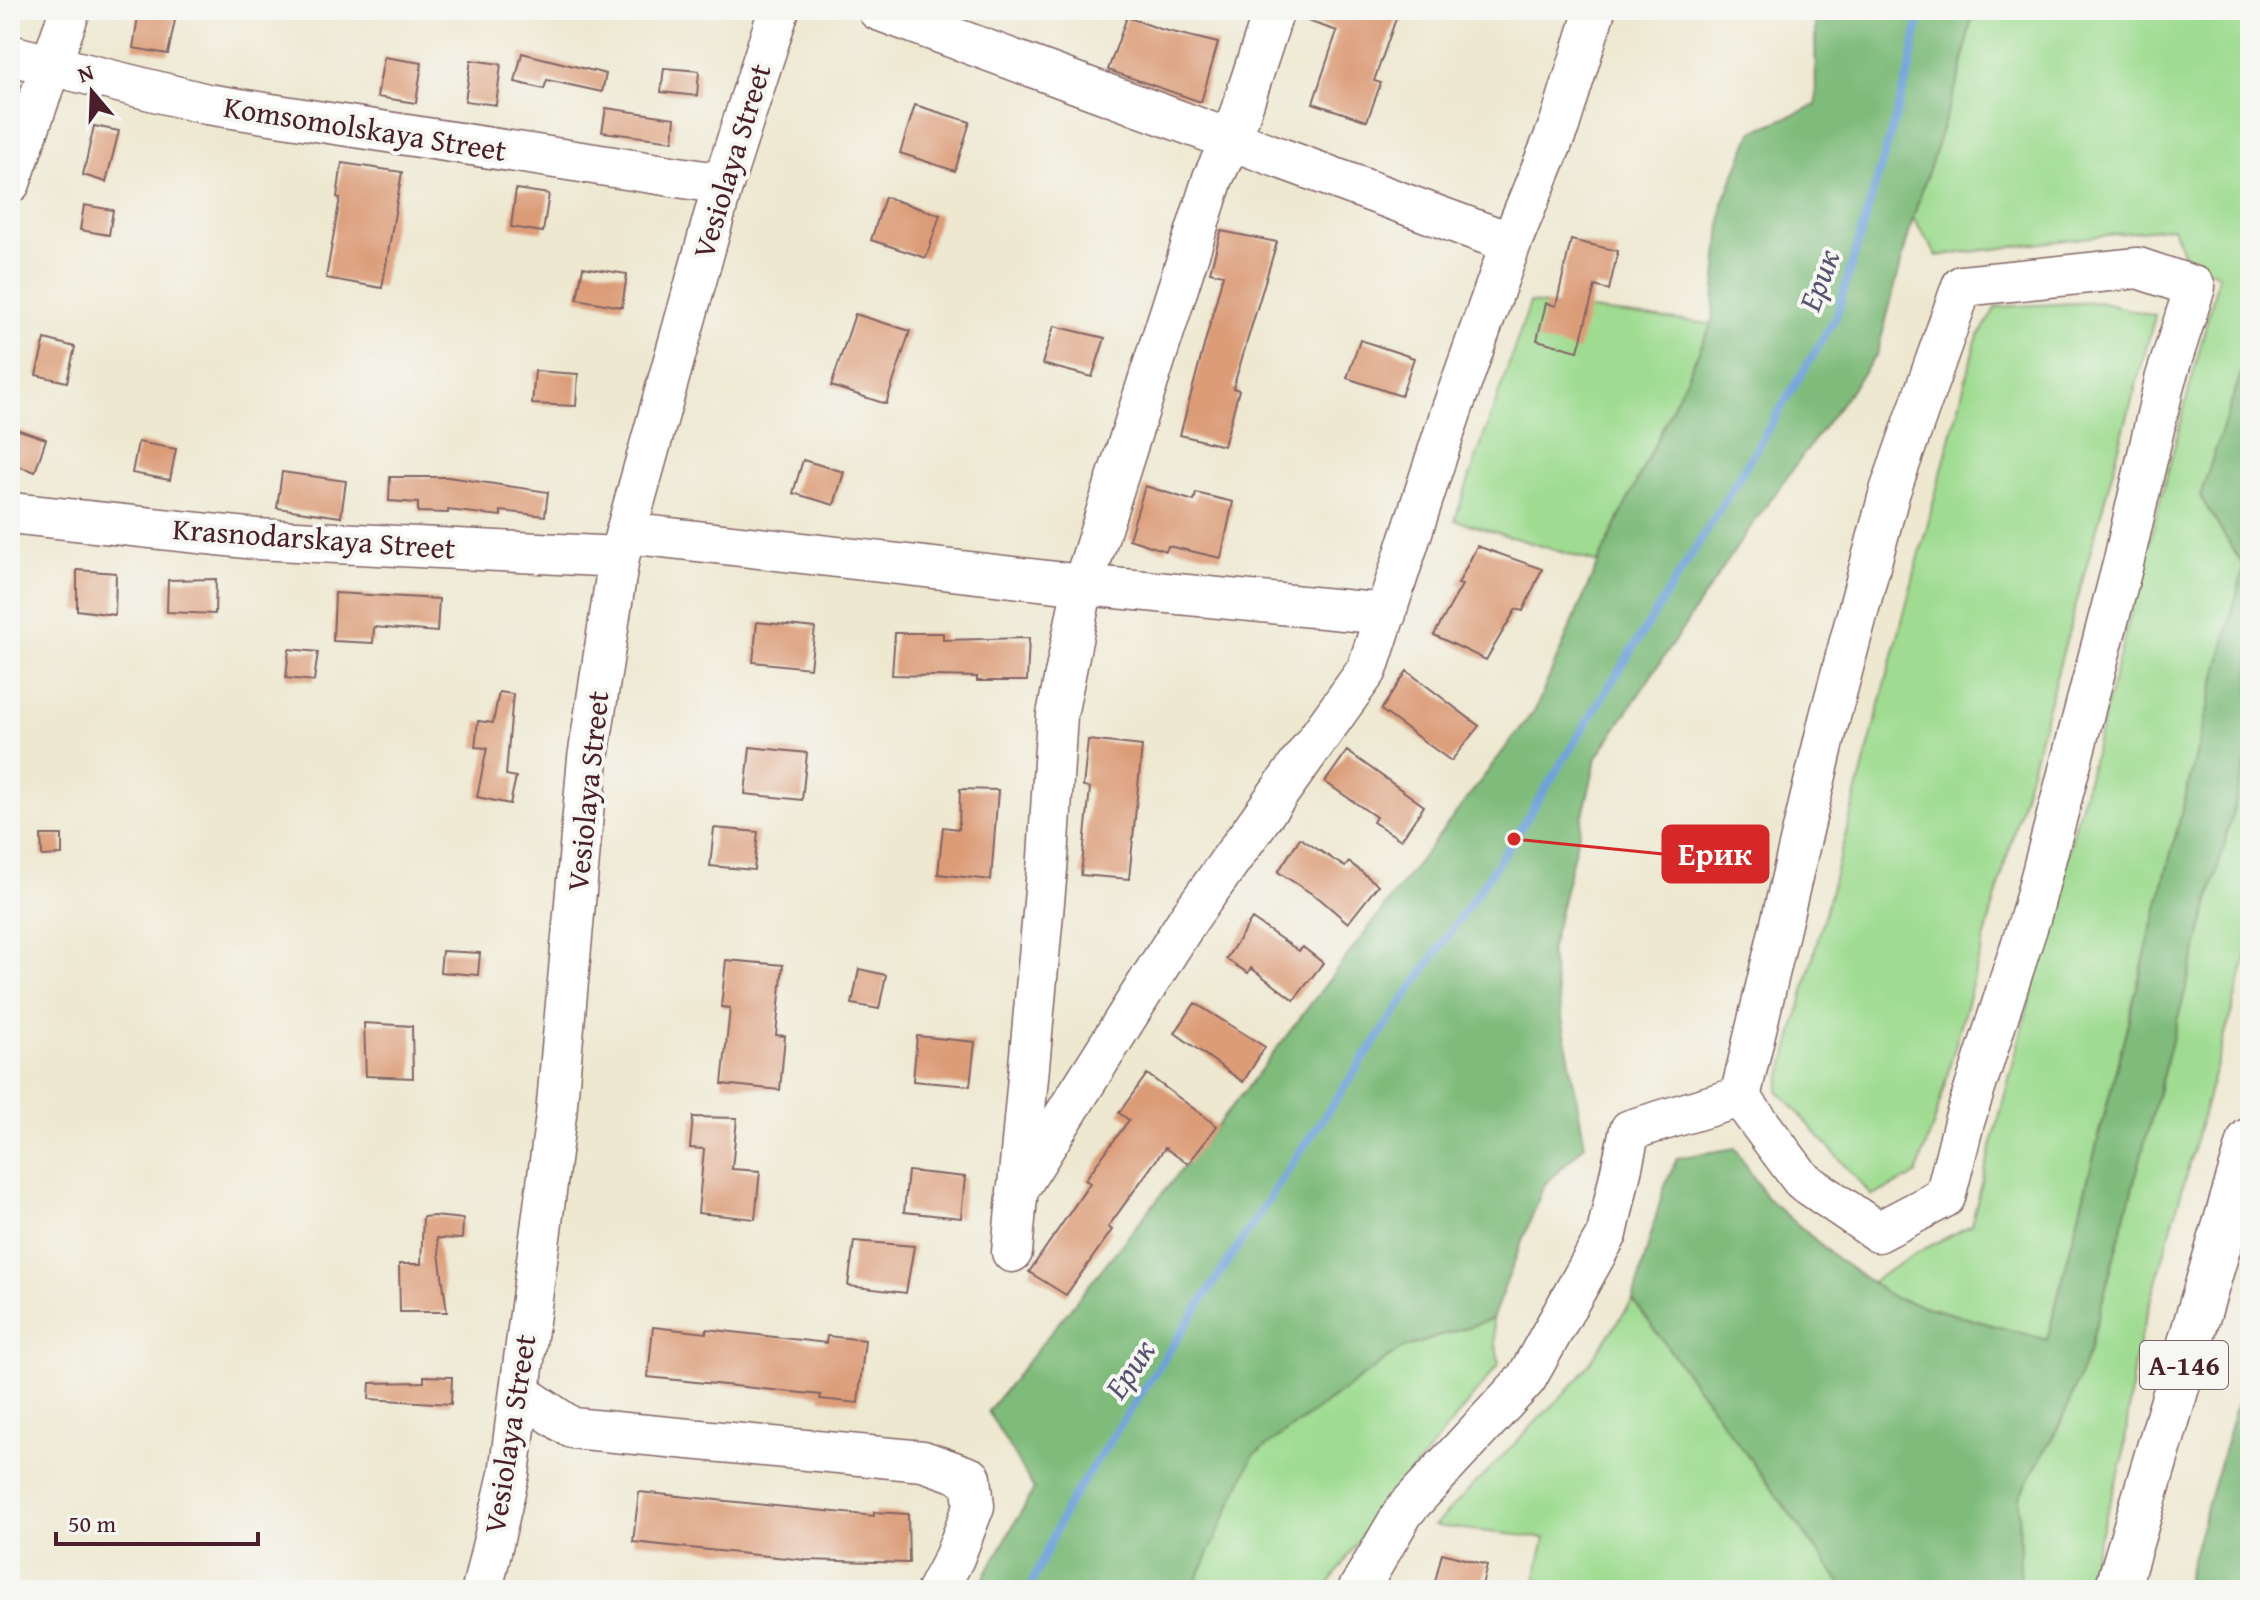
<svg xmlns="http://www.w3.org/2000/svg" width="2260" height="1600" font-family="'Gentium Book Plus',serif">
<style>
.green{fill:#9fdc91;stroke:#747e5e;stroke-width:2}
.forest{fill:#7fbc7b;stroke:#646e53;stroke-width:2}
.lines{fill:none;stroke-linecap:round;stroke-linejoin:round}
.stream{stroke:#6fa2db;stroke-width:8}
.building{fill:#dc9c78}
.minor-casing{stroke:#836565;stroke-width:43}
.highway-casing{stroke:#836565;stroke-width:47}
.minor{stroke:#fff;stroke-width:40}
.highway{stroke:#fff;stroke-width:44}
.labels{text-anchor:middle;stroke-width:8;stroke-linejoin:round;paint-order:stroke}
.shield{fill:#f6f6f2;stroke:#7e6067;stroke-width:2}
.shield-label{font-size:28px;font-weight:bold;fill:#4a1f2b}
.street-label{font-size:30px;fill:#4a1f2b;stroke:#f6f6f2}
.water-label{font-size:32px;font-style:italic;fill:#595371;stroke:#f6f6f2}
.leader{fill:none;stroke:#d62828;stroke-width:3}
.callout-dot{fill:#d62828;stroke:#f6f6f2;stroke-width:3}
.callout{fill:#d62828;stroke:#d62828;stroke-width:3}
.callout-label{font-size:32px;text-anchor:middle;font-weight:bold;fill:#fff}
</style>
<rect width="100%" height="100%" fill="#f6f6f2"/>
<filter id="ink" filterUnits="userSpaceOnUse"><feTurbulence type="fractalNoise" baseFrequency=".0125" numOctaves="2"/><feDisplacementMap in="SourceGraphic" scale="16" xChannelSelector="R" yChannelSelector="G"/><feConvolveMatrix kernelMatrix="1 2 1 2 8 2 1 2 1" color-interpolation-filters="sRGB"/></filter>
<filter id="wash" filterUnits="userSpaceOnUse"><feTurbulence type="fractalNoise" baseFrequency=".006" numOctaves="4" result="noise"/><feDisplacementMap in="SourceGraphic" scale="32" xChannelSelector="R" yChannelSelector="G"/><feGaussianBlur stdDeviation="1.8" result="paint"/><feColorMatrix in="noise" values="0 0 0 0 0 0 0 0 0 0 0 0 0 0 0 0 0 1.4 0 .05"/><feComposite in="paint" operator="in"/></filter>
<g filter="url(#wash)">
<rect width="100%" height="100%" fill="#eee8d0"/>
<path class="green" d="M 1973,10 L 2250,10 L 2250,347 L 2200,496 L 2244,567 L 2047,1340 L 1894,1298 L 1871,1282 L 1918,1252 L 1971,1225 L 2219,275 L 2184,255 L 2173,227 L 1937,256 L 1913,218 L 1961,71 Z
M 2099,302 L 2155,316 L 1934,1123 L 1916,1175 L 1872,1196 L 1778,1090 L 1976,341 L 1996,307 Z
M 1530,303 L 1712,324 L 1598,563 L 1455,520 Z
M 2250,748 L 2250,945 L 2134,1362 L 2123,1460 L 2083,1590 L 2016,1590 L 2020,1584 L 2019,1497 L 2063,1419 L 2089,1351 Z
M 1633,1300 L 1846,1590 L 1533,1590 L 1545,1538 L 1434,1526 L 1578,1379 Z
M 1492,1319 L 1499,1364 L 1364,1532 L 1325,1590 L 1192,1590 L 1252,1456 L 1401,1349 Z"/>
<path class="forest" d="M 1815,10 L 1973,10 L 1961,71 L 1913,218 L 1877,354 L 1747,532 L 1597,757 L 1550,952 L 1585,1145 L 1544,1185 L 1492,1319 L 1401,1349 L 1253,1456 L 1192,1590 L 977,1590 L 1034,1489 L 988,1411 L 1246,1089 L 1536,708 L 1598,563 L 1712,324 L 1723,203 L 1752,132 L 1816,105 Z
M 2250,347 L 2250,748 L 2089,1351 L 2063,1418 L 2019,1497 L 2020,1585 L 2016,1590 L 1846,1590 L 1633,1300 L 1663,1191 L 1677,1158 L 1735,1148 L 1766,1197 L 1837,1259 L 1894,1298 L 2047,1340 L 2244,567 L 2200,496 Z
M 2250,1358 L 2250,1590 L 2183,1590 Z"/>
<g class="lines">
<path class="stream" d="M 1029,1590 L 1067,1506 L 1298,1155 L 1514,839 L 1715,517 L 1836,317 L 1909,72 L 1921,10"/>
</g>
<g id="blocks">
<path class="building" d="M 139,10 L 177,10 L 168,54 L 133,48 Z
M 1296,10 L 1399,10 L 1374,81 L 1381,83 L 1367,121 L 1313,103 L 1337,31 L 1296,17 Z
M 1127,17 L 1160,29 L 1218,43 L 1201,102 L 1108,70 Z
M 522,53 L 606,74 L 602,92 L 547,80 L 544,89 L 515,82 Z
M 384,57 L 422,63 L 416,103 L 377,97 Z
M 471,60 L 501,64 L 496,105 L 465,101 Z
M 664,68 L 699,71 L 697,96 L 661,92 Z
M 915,105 L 970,122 L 955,171 L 900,153 Z
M 606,108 L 675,118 L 673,141 L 602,132 Z
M 94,126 L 119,131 L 106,182 L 83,175 Z
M 342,163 L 402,172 L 382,288 L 326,278 L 340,198 L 337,197 Z
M 516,189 L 549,194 L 543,232 L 511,227 Z
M 885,197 L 940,215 L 926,258 L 871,240 Z
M 84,205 L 113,210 L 109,235 L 80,230 Z
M 1221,231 L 1277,242 L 1233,388 L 1239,390 L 1224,446 L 1180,435 L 1223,275 L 1210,272 Z
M 1571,240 L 1618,251 L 1609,290 L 1595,286 L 1578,351 L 1537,340 L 1546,303 L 1556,306 Z
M 583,267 L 627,274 L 622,307 L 577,299 Z
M 855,314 L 910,331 L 886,404 L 831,386 Z
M 1054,326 L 1105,338 L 1092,377 L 1042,364 Z
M 45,339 L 75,347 L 67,382 L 36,375 Z
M 1360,340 L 1414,358 L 1401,396 L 1347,378 Z
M 535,371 L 578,374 L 576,406 L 532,404 Z
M 10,427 L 46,439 L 35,472 L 10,463 Z
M 138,442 L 176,449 L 170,480 L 132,473 Z
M 803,460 L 844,472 L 834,505 L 793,493 Z
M 282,472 L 346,481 L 341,517 L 277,508 Z
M 390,477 L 448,477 L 548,492 L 545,516 L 501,511 L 501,516 L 448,510 L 448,513 L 418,512 L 418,503 L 389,501 Z
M 1145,486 L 1194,501 L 1196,493 L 1233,502 L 1221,558 L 1168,546 L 1166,551 L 1129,539 Z
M 1477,546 L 1542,569 L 1523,611 L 1516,609 L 1486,660 L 1434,635 L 1462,585 L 1458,584 Z
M 77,570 L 116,573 L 115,615 L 77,610 Z
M 216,579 L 215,614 L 167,612 L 168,580 Z
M 335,593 L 439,599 L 437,632 L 374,627 L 373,643 L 333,641 Z
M 757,622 L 815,628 L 810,668 L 753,662 Z
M 895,633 L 943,633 L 943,640 L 1029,638 L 1027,681 L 977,681 L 977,677 L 892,675 Z
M 289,649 L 318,652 L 314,681 L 286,678 Z
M 1407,671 L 1479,726 L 1451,761 L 1381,710 Z
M 499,692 L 513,694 L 506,775 L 516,777 L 510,804 L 477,797 L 487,748 L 475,747 L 478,721 L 493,723 Z
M 1088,740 L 1142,746 L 1129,879 L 1081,875 L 1090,788 L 1083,787 Z
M 750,747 L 807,753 L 802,800 L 745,794 Z
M 1347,751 L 1424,806 L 1401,840 L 1373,822 L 1376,817 L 1325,782 Z
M 960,789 L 998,790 L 991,880 L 938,874 L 943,827 L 959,829 Z
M 714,828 L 758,832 L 754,870 L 710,866 Z
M 41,835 L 62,835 L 62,855 L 42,856 Z
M 1300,838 L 1345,867 L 1349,862 L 1378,885 L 1348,923 L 1320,899 L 1278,872 Z
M 1252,919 L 1299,951 L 1303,947 L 1323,963 L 1294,1000 L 1251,968 L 1248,973 L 1226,959 Z
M 442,951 L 480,953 L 478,975 L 440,972 Z
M 726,960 L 783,965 L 776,1035 L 785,1036 L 780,1090 L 722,1084 L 730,1008 L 721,1007 Z
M 859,969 L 886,975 L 879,1009 L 852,1004 Z
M 1195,1003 L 1265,1047 L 1243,1082 L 1175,1033 Z
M 364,1023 L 412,1026 L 413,1078 L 366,1076 Z
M 917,1036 L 975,1042 L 970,1086 L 913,1081 Z
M 1147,1074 L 1217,1126 L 1188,1164 L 1165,1148 L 1108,1227 L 1112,1230 L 1066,1295 L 1029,1272 L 1090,1183 L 1085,1180 L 1129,1120 L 1119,1113 Z
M 693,1117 L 737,1118 L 732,1169 L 760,1171 L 755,1219 L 698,1213 L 704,1149 L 690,1148 Z
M 908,1171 L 965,1177 L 961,1218 L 904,1212 Z
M 434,1216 L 463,1219 L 462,1239 L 437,1238 L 447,1312 L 400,1312 L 399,1264 L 421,1264 L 423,1217 Z
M 854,1241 L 914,1246 L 906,1293 L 848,1286 Z
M 653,1327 L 706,1333 L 707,1329 L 826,1343 L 827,1336 L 865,1340 L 858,1403 L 820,1399 L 821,1395 L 648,1377 Z
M 424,1376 L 452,1377 L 451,1404 L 369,1399 L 370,1383 L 424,1382 Z
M 639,1492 L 874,1516 L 874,1512 L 908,1514 L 909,1563 L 805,1560 L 633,1542 Z
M 1442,1553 L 1487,1565 L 1481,1590 L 1433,1590 Z"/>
</g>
</g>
<g filter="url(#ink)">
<use href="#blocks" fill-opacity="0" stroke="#836565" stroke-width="2"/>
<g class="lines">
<defs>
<path id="minor" d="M 878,10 L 1511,243 L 1451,412 L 1367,670 L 1189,918 L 1017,1191
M 10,55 L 207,104 L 723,184
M 10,183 L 70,10
M 1511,243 L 1559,126 L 1595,10
M 2138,268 L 2195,287 L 2165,380 L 2123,564 L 2031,915 L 1964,1122 L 1945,1197 L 1878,1232 L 1802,1180 L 1740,1097 L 1829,720 L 1890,491 L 1962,286 Z
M 10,513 L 256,539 L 619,557
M 626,533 L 1083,585 L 1386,614
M 1012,1252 L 1048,858 L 1057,715 L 1083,585 L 1213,178 L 1232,138 L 1274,10
M 520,1393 L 572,1428 L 923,1461 L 971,1478 L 974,1506 L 954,1558 L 937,1590
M 482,1590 L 509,1474 L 556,1115 L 588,758 L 619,557 L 723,184 L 779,10
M 1358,1590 L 1404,1511 L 1526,1379 L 1607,1234 L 1630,1130 L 1740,1097"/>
<path id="highway" d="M 2117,1590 L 2250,1140"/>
</defs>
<use href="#minor" class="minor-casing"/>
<use href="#highway" class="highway-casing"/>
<use href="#minor" class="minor"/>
<use href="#highway" class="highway"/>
</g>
</g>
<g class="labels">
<rect class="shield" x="2140" y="1341" width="88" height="48" rx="6"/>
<g class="shield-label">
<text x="2184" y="1375">А-146</text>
</g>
<g class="street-label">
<text transform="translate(365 129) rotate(9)" y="10">Komsomolskaya Street</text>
<text transform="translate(732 161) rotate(-73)" y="10">Vesiolaya Street</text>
<text transform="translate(314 539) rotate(4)" y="10">Krasnodarskaya Street</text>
<text transform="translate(588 791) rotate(-84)" y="10">Vesiolaya Street</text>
<text transform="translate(510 1434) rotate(-81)" y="10">Vesiolaya Street</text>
</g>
<g class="water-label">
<text transform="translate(1819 280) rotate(-70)" y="11">Ерик</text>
<text transform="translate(1130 1369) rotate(-56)" y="11">Ерик</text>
</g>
</g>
<path class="leader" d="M1514 839L1663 854"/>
<circle class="callout-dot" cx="1514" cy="839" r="8"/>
<rect class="callout" x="1663" y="826" width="105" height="56" rx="8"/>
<g class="callout-label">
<text x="1715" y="865">Ерик</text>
</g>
<rect width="2260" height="1600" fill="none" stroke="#f6f6f2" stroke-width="40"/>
<g transform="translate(92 92) rotate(341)" stroke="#f6f6f2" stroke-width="6" paint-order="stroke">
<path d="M0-6L14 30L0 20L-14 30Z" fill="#4a1f2b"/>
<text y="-12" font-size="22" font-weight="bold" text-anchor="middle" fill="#4a1f2b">N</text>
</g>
<path d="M56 1532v12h202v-12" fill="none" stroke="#4a1f2b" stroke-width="4"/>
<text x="68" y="1532" font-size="24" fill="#4a1f2b" stroke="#f6f6f2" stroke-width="6" paint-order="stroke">50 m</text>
</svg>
